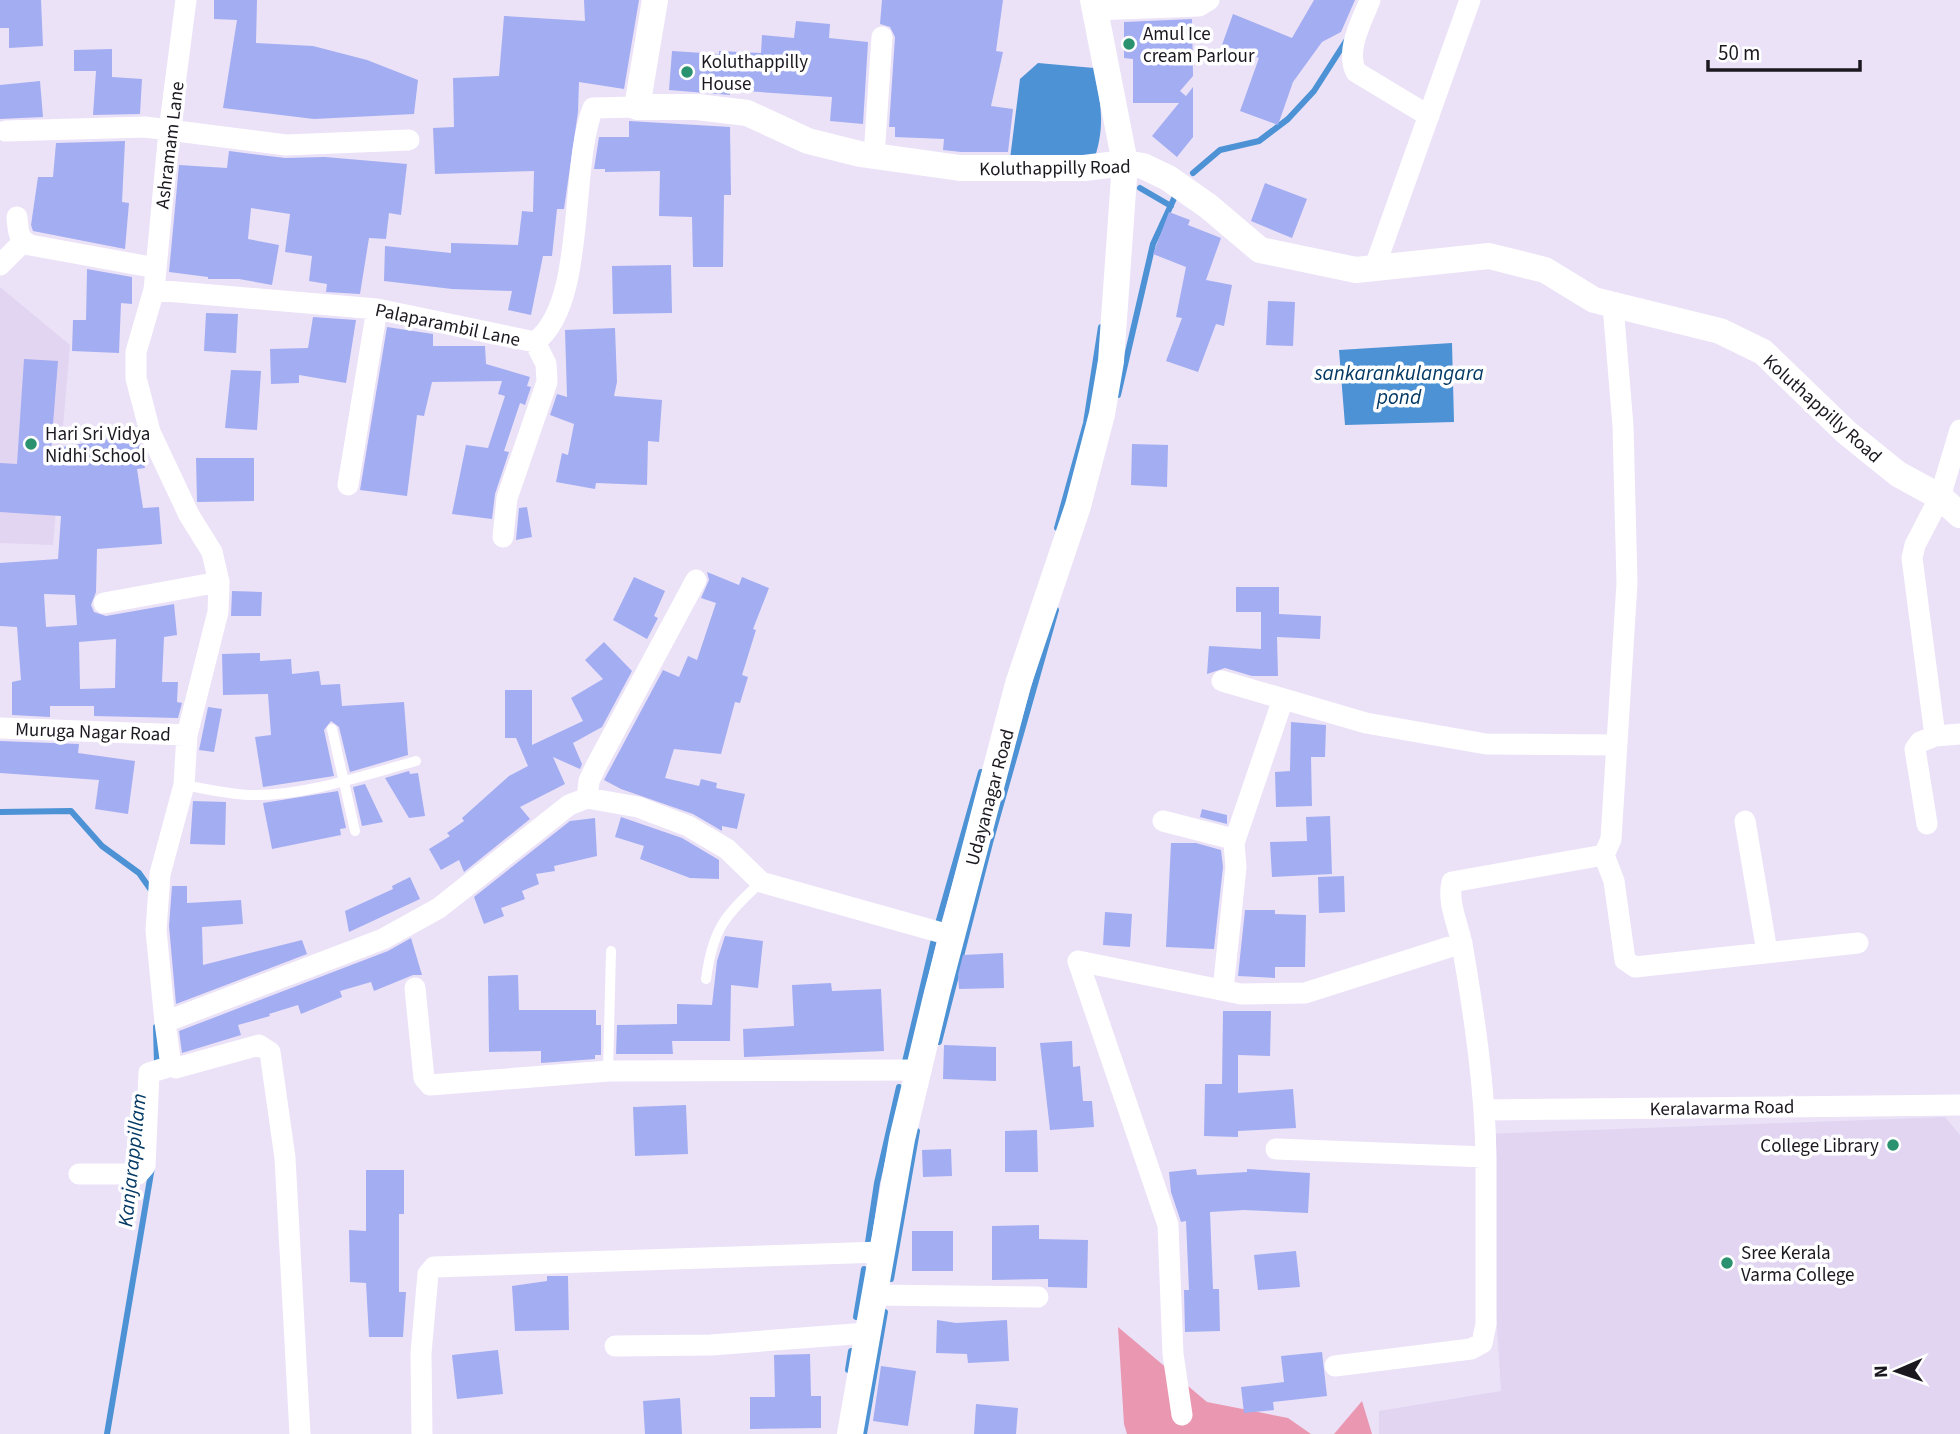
<svg xmlns="http://www.w3.org/2000/svg" width="1960" height="1434" font-family="'Source Sans 3',sans-serif">
<style>
.built{fill:#e1d5f2}
.green{fill:#ea98b1}
.water{fill:#4c92d4}
.lines{fill:none;stroke-linecap:round;stroke-linejoin:round}
.stream{stroke:#4c92d4;stroke-width:6}
.building{fill:#a3adf1;fill-rule:evenodd}
.service{stroke:#fff;stroke-width:10}
.minor{stroke:#fff;stroke-width:21}
.tertiary{stroke:#fff;stroke-width:26}
.poi-dot{fill:#2a926f;stroke:#fff;stroke-width:2.5}
.labels{text-anchor:middle;stroke-width:7;stroke-linejoin:round;paint-order:stroke}
.poi-label{font-size:19px;fill:#1b1820;stroke:#fff;text-anchor:start}
.street-label{font-size:19px;fill:#1b1820;stroke:#fff}
.water-label{font-size:21px;font-style:italic;fill:#033964;stroke:#fff}
</style>
<rect width="100%" height="100%" fill="#ebe2f8"/>
<path class="built" d="M 0,287 L 70,345 L 53,545 L 0,543 Z
M 1945,1117 L 1960,1135 L 1960,1434 L 1379,1434 L 1379,1411 L 1501,1391 L 1485,1134 Z"/>
<path class="green" d="M 1118,1327 L 1207,1402 L 1288,1418 L 1311,1434 L 1127,1434 L 1124,1424 Z
M 1362,1401 L 1372,1434 L 1334,1434 Z"/>
<path class="water" d="M 1038,63 L 1094,68 C 1101,105 1106,126 1093,163 L 1010,159 L 1020,79 Z
M 1452,343 L 1454,422 L 1345,425 L 1339,350 Z"/>
<g class="lines">
<path class="stream" d="M 1193,173 L 1220,150 L 1259,141 L 1288,119 L 1314,91 L 1346,41
M 1140,188 L 1171,206
M 1118,395 L 1153,244 L 1177,192
M 1057,528 L 1086,423 L 1101,327
M 0,812 L 71,811 L 102,846 L 139,873 L 151,890
M 937,927 L 981,772
M 156,1027 L 157,1065
M 939,1042 L 990,843 L 1056,610
M 904,1066 L 935,935
M 867,1249 L 877,1183 L 899,1087
M 891,1279 L 917,1131
M 856,1317 L 864,1269
M 848,1370 L 851,1351
M 107,1434 L 152,1167
M 864,1434 L 885,1312"/>
</g>
<path class="building" d="M 0,0 L 41,0 L 43,46 L 9,48 L 9,28 L 0,28 Z
M 214,0 L 257,0 L 256,43 L 313,46 L 367,60 L 418,80 L 414,114 L 314,119 L 223,108 L 237,20 L 214,19 Z
M 584,0 L 639,0 L 624,89 L 579,82 L 578,112 L 564,209 L 557,209 L 552,256 L 543,256 L 531,315 L 508,310 L 512,291 L 452,289 L 384,281 L 385,246 L 451,253 L 451,243 L 518,245 L 522,211 L 533,212 L 534,171 L 435,174 L 433,128 L 454,127 L 453,78 L 499,76 L 504,16 L 585,21 Z
M 882,0 L 1003,0 L 996,51 L 1003,52 L 991,106 L 1013,109 L 1008,152 L 961,152 L 943,150 L 944,139 L 895,137 L 895,127 L 889,127 L 895,37 L 890,27 L 880,24 Z
M 1314,0 L 1355,0 L 1341,32 L 1322,42 L 1293,82 L 1278,125 L 1240,111 L 1259,58 L 1222,45 L 1233,14 L 1292,38 Z
M 1192,19 L 1193,76 L 1180,91 L 1186,96 L 1193,87 L 1193,137 L 1177,157 L 1152,136 L 1179,103 L 1133,103 L 1133,59 L 1124,58 L 1124,22 Z
M 796,21 L 830,24 L 829,38 L 868,42 L 863,124 L 830,121 L 832,97 L 730,90 L 730,95 L 669,90 L 672,51 L 719,54 L 719,51 L 761,53 L 762,35 L 794,38 Z
M 112,49 L 112,77 L 142,79 L 140,114 L 93,115 L 96,71 L 74,71 L 74,50 Z
M 40,81 L 43,117 L 0,119 L 0,85 Z
M 629,121 L 730,127 L 731,195 L 724,195 L 723,267 L 693,267 L 692,217 L 659,216 L 660,171 L 605,172 L 605,169 L 594,169 L 599,137 L 629,137 Z
M 125,141 L 122,202 L 129,203 L 125,249 L 33,231 L 31,225 L 38,177 L 53,177 L 56,143 Z
M 229,151 L 285,158 L 325,157 L 407,164 L 401,215 L 389,213 L 386,239 L 369,238 L 360,294 L 326,292 L 327,284 L 309,281 L 312,256 L 285,252 L 290,214 L 251,208 L 248,239 L 279,245 L 272,285 L 239,279 L 208,279 L 208,277 L 169,272 L 179,165 L 227,168 Z
M 1265,183 L 1307,199 L 1292,238 L 1251,221 Z
M 1169,212 L 1190,220 L 1188,225 L 1221,238 L 1206,280 L 1232,285 L 1224,326 L 1216,324 L 1198,372 L 1166,361 L 1182,318 L 1176,317 L 1186,267 L 1153,254 Z
M 671,265 L 672,313 L 613,314 L 612,266 Z
M 87,269 L 132,277 L 132,304 L 121,303 L 119,353 L 72,351 L 73,320 L 86,320 Z
M 1268,301 L 1295,302 L 1293,346 L 1266,345 Z
M 206,313 L 238,314 L 236,353 L 204,351 Z
M 313,317 L 356,320 L 346,383 L 299,375 L 299,383 L 271,384 L 270,349 L 308,348 Z
M 387,327 L 433,334 L 433,346 L 485,346 L 486,364 L 530,377 L 527,386 L 531,387 L 525,405 L 520,403 L 504,451 L 509,452 L 495,494 L 492,519 L 452,514 L 466,445 L 488,448 L 505,396 L 498,394 L 502,381 L 432,382 L 424,416 L 417,415 L 407,496 L 360,490 Z
M 615,328 L 617,382 L 614,396 L 662,400 L 659,442 L 648,441 L 647,485 L 596,483 L 595,489 L 556,482 L 562,453 L 568,455 L 574,424 L 550,415 L 557,394 L 567,397 L 565,330 Z
M 24,359 L 58,361 L 51,449 L 137,434 L 145,468 L 137,469 L 143,508 L 159,507 L 162,544 L 97,549 L 96,592 L 91,605 L 94,612 L 106,616 L 174,604 L 177,635 L 164,637 L 162,682 L 178,682 L 177,702 L 182,703 L 178,718 L 94,716 L 94,706 L 50,706 L 50,717 L 12,715 L 12,682 L 21,680 L 17,627 L 0,626 L 0,563 L 58,559 L 61,516 L 0,512 L 0,463 L 17,464 ZM 44,594 L 75,595 L 77,625 L 46,627 ZM 116,639 L 115,688 L 80,689 L 79,642 Z
M 231,370 L 261,371 L 257,430 L 225,428 Z
M 1132,444 L 1168,445 L 1167,487 L 1131,485 Z
M 196,458 L 254,458 L 254,501 L 197,502 Z
M 527,507 L 532,537 L 516,540 L 519,508 Z
M 707,572 L 739,585 L 742,577 L 769,588 L 753,629 L 756,630 L 742,675 L 748,677 L 740,703 L 735,702 L 721,754 L 674,749 L 665,778 L 699,786 L 701,779 L 717,783 L 716,788 L 745,794 L 737,829 L 722,826 L 722,831 L 693,814 L 621,789 L 604,780 L 663,670 L 679,677 L 688,656 L 697,660 L 716,603 L 701,598 L 709,580 Z
M 634,577 L 665,591 L 654,616 L 658,618 L 647,639 L 613,620 Z
M 1236,587 L 1279,587 L 1279,614 L 1321,616 L 1320,639 L 1277,637 L 1278,676 L 1252,676 L 1225,668 L 1207,674 L 1209,646 L 1261,649 L 1261,612 L 1236,612 Z
M 232,591 L 262,592 L 261,616 L 231,616 Z
M 604,642 L 632,671 L 602,727 L 573,743 L 582,764 L 580,769 L 553,757 L 565,784 L 520,807 L 530,819 L 464,872 L 459,860 L 441,870 L 429,849 L 450,836 L 447,833 L 464,821 L 462,818 L 509,776 L 528,766 L 516,738 L 505,738 L 505,690 L 532,690 L 532,745 L 583,721 L 571,698 L 603,679 L 585,660 Z
M 260,653 L 260,661 L 291,659 L 292,674 L 319,671 L 321,685 L 340,684 L 342,706 L 404,702 L 408,755 L 350,772 L 339,727 L 331,721 L 324,730 L 334,776 L 263,787 L 255,737 L 271,735 L 268,694 L 223,695 L 222,654 Z
M 208,707 L 222,709 L 214,752 L 199,750 Z
M 1291,722 L 1326,725 L 1325,757 L 1311,757 L 1312,806 L 1276,807 L 1275,772 L 1290,771 Z
M 0,741 L 79,744 L 78,753 L 135,761 L 128,814 L 95,809 L 99,780 L 0,773 Z
M 409,771 L 410,774 L 418,773 L 425,816 L 409,818 L 385,778 Z
M 365,784 L 383,822 L 362,826 L 353,787 Z
M 338,791 L 346,828 L 340,829 L 341,835 L 272,849 L 263,803 Z
M 193,801 L 226,802 L 225,845 L 190,844 Z
M 1202,809 L 1227,815 L 1227,824 L 1200,817 Z
M 1330,816 L 1332,874 L 1272,877 L 1270,842 L 1307,841 L 1306,817 Z
M 621,817 L 682,838 L 719,860 L 719,879 L 690,878 L 640,859 L 644,846 L 615,837 Z
M 595,818 L 597,856 L 554,866 L 555,871 L 536,874 L 539,884 L 522,891 L 525,899 L 501,908 L 504,916 L 484,924 L 474,897 L 570,821 Z
M 1171,843 L 1196,843 L 1221,850 L 1223,867 L 1214,949 L 1166,947 Z
M 1344,876 L 1345,912 L 1319,913 L 1318,877 Z
M 410,877 L 420,899 L 349,932 L 345,911 L 393,889 L 392,886 Z
M 172,886 L 187,886 L 187,903 L 241,900 L 243,924 L 202,927 L 203,965 L 302,940 L 307,954 L 176,1004 L 169,926 Z
M 1245,910 L 1275,910 L 1275,914 L 1306,915 L 1305,967 L 1275,967 L 1275,978 L 1238,976 Z
M 1105,912 L 1132,914 L 1130,947 L 1103,945 Z
M 725,936 L 763,941 L 758,988 L 731,985 L 730,1041 L 672,1041 L 673,1054 L 616,1054 L 617,1025 L 677,1024 L 677,1004 L 712,1005 L 717,961 Z
M 411,938 L 422,975 L 413,975 L 374,991 L 371,982 L 340,991 L 342,997 L 301,1014 L 298,1005 L 269,1014 L 270,1016 L 238,1025 L 241,1035 L 182,1053 L 179,1031 L 388,951 Z
M 1003,953 L 1004,988 L 959,989 L 958,975 L 963,955 Z
M 518,975 L 519,1010 L 596,1010 L 596,1025 L 601,1025 L 601,1055 L 595,1055 L 595,1059 L 541,1063 L 541,1051 L 489,1052 L 488,976 Z
M 831,983 L 832,991 L 881,989 L 884,1051 L 744,1057 L 743,1029 L 794,1026 L 792,985 Z
M 1223,1011 L 1271,1011 L 1270,1056 L 1238,1055 L 1238,1093 L 1293,1089 L 1296,1128 L 1238,1131 L 1238,1137 L 1204,1136 L 1205,1084 L 1222,1084 Z
M 1072,1041 L 1073,1067 L 1080,1066 L 1083,1101 L 1092,1101 L 1094,1127 L 1050,1130 L 1040,1043 Z
M 944,1045 L 996,1047 L 996,1081 L 943,1079 Z
M 686,1105 L 688,1154 L 635,1156 L 633,1107 Z
M 1037,1130 L 1038,1172 L 1005,1172 L 1005,1131 Z
M 951,1149 L 952,1176 L 923,1177 L 922,1150 Z
M 1196,1169 L 1197,1175 L 1247,1172 L 1247,1169 L 1310,1173 L 1308,1213 L 1244,1210 L 1210,1212 L 1213,1289 L 1219,1289 L 1220,1331 L 1185,1332 L 1184,1290 L 1189,1290 L 1186,1221 L 1181,1222 L 1171,1192 L 1169,1172 Z
M 366,1170 L 404,1170 L 404,1214 L 399,1214 L 399,1292 L 406,1292 L 403,1337 L 369,1337 L 366,1283 L 350,1282 L 349,1230 L 366,1231 Z
M 1039,1225 L 1039,1239 L 1088,1240 L 1087,1288 L 1048,1287 L 1048,1279 L 992,1280 L 992,1226 Z
M 912,1231 L 953,1231 L 953,1271 L 912,1271 Z
M 1296,1251 L 1300,1287 L 1258,1290 L 1254,1255 Z
M 547,1276 L 568,1276 L 569,1330 L 515,1331 L 512,1286 L 547,1281 Z
M 937,1320 L 956,1323 L 1007,1320 L 1009,1361 L 968,1363 L 967,1354 L 936,1353 Z
M 498,1350 L 503,1394 L 457,1399 L 452,1355 Z
M 1322,1352 L 1327,1396 L 1273,1402 L 1274,1410 L 1244,1413 L 1241,1387 L 1284,1382 L 1281,1356 Z
M 810,1354 L 811,1396 L 821,1396 L 821,1428 L 750,1429 L 750,1397 L 775,1397 L 774,1355 Z
M 881,1366 L 916,1371 L 908,1426 L 873,1421 Z
M 680,1398 L 682,1434 L 645,1434 L 643,1401 Z
M 976,1404 L 1018,1408 L 1016,1434 L 974,1434 Z"/>
<g class="lines">
<path class="service" d="M 332,729 L 355,831
M 184,785 C 206,789 227,794 249,795 C 302,797 365,775 416,761
M 706,979 C 713,928 724,917 761,882
M 608,1071 L 611,951"/>
<path class="minor" d="M 1370,0 C 1362,21 1345,50 1356,72 L 1429,116
M 1094,10 L 1199,6 L 1209,0
M 6,131 L 145,127 L 286,145 L 409,140
M 874,156 L 882,37
M 17,217 C 18,230 18,240 30,245 L 156,268
M 0,265 L 23,242
M 1374,269 L 1470,0
M 154,290 L 377,309 L 535,342 C 587,304 569,168 593,108 L 637,107
M 1960,430 L 1940,497 L 1915,545 L 1912,558 L 1935,736 L 1960,734
M 348,485 L 377,309
M 503,537 L 507,498 L 547,382 L 546,364 L 535,342
M 104,603 L 219,582
M 1222,681 L 1366,723 L 1486,744 L 1617,745
M 0,728 L 187,735
M 587,798 L 589,781 L 596,766 L 696,580
M 1163,821 L 1229,838 L 1234,843 L 1236,867 L 1223,990
M 1745,821 L 1767,952
M 1927,824 L 1915,749 L 1920,742 L 1935,736
M 1234,843 L 1283,699
M 1604,855 L 1614,881 L 1625,960 L 1635,967 L 1858,943
M 415,988 L 424,1078 L 430,1085 L 608,1071 L 921,1070
M 165,1022 L 156,930 L 160,874 L 184,785 L 187,735 L 218,612 L 219,582 L 212,552 L 189,515 L 150,432 L 136,378 L 136,352 L 154,290 L 169,131 L 186,0
M 1485,1110 L 1960,1105
M 1276,1149 L 1486,1157 C 1485,1086 1474,1014 1462,944 C 1458,924 1447,902 1452,882 L 1604,855 L 1611,839 L 1627,583 L 1623,426 L 1613,305
M 79,1174 L 138,1174 L 145,1166 L 149,1073 L 171,1066
M 873,1295 L 1038,1297
M 615,1346 L 711,1345 L 867,1333
M 1335,1366 L 1471,1349 L 1482,1343 L 1486,1324 L 1486,1157
M 1182,1415 L 1173,1354 L 1168,1225 L 1078,961 L 1241,994 L 1305,993 L 1462,943
M 300,1434 L 285,1158 L 270,1052 L 259,1045 L 176,1068 L 171,1066 L 165,1022 L 383,939 L 439,908 L 569,805 L 587,798 L 638,807 L 688,826 L 727,849 L 761,882 L 953,936
M 422,1434 L 421,1353 L 428,1274 L 434,1267 L 881,1252"/>
<path class="tertiary" d="M 655,0 L 637,107 L 697,107 L 747,113 L 808,141 L 860,154 L 960,168 L 1084,168 L 1125,163 L 1143,166 L 1168,178 L 1208,206 L 1260,250 L 1356,270 L 1489,256 L 1545,270 L 1594,300 L 1720,331 L 1763,352 L 1846,432 L 1898,474 L 1940,497 L 1960,515
M 850,1434 L 902,1139 L 937,993 L 1018,684 L 1078,506 L 1102,414 L 1111,361 L 1125,163 L 1093,0"/>
</g>
<g class="poi-dot">
<circle cx="1129" cy="44" r="7"/>
<circle cx="687" cy="72" r="7"/>
<circle cx="31" cy="444" r="7"/>
<circle cx="1893" cy="1145" r="7"/>
<circle cx="1727" cy="1263" r="7"/>
</g>
<g class="labels">
<g class="poi-label">
<text x="1143" y="40">Amul Ice<tspan x="1143" dy="22">cream Parlour</tspan></text>
<text x="701" y="68">Koluthappilly<tspan x="701" dy="22">House</tspan></text>
<text x="45" y="440">Hari Sri Vidya<tspan x="45" dy="22">Nidhi School</tspan></text>
<text x="1879" y="1152" text-anchor="end">College Library</text>
<text x="1741" y="1259">Sree Kerala<tspan x="1741" dy="22">Varma College</tspan></text>
</g>
<g class="street-label">
<text transform="translate(169 145) rotate(-83)" y="7">Ashramam Lane</text>
<text transform="translate(1055 167) rotate(-1)" y="7">Koluthappilly Road</text>
<text transform="translate(448 324) rotate(12)" y="7">Palaparambil Lane</text>
<text transform="translate(1823 408) rotate(42)" y="7">Koluthappilly Road</text>
<text transform="translate(93 731) rotate(2)" y="7">Muruga Nagar Road</text>
<text transform="translate(989 797) rotate(-75)" y="7">Udayanagar Road</text>
<text transform="translate(1722 1107) rotate(-1)" y="7">Keralavarma Road</text>
</g>
<g class="water-label">
<text x="1399" y="380">sankarankulangara<tspan x="1399" dy="24">pond</tspan></text>
<text transform="translate(132 1160) rotate(-84)" y="7">Kanjarappillam</text>
</g>
</g>
<g transform="translate(1897 1371) rotate(268)" stroke="#ffffff" stroke-width="5" paint-order="stroke">
<path d="M0-5L12 26L0 18L-12 26Z" fill="#1b1820"/>
<text y="-10" font-size="19" font-weight="bold" text-anchor="middle" fill="#1b1820">N</text>
</g>
<path d="M1708 60v10h152v-10" fill="none" stroke="#1b1820" stroke-width="3.5"/>
<text x="1718" y="60" font-size="21" fill="#1b1820" stroke="#ffffff" stroke-width="5" paint-order="stroke">50 m</text>
</svg>
